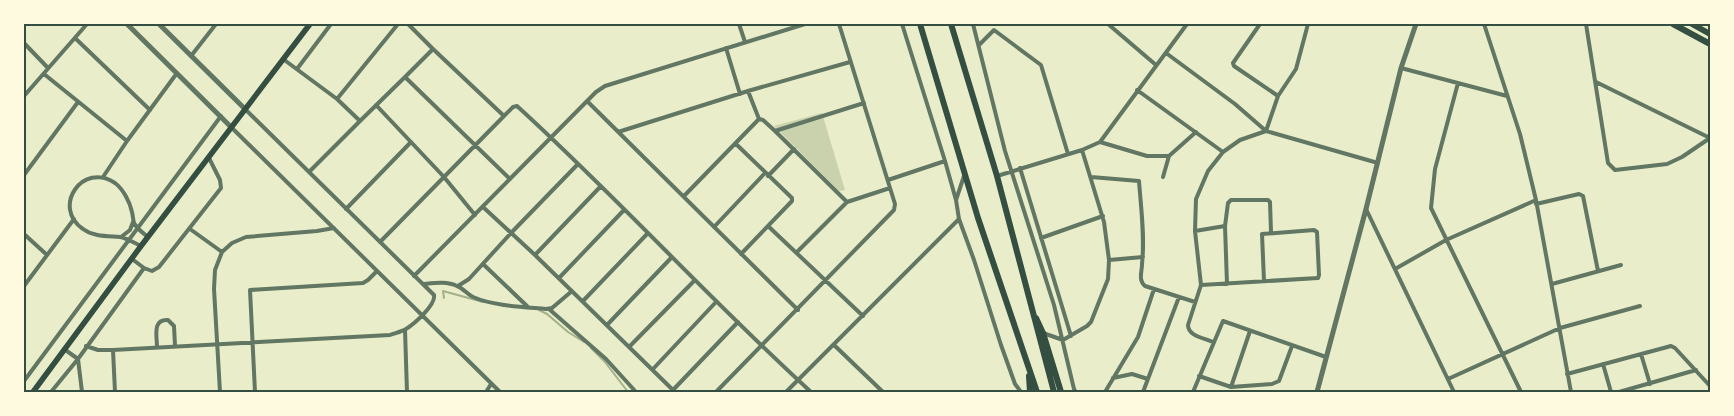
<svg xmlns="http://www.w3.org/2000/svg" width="1734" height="416" font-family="'Noto Sans',sans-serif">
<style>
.green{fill:#cad2ad}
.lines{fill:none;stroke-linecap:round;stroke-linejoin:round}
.stream{stroke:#a3b18a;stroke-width:2}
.minor{stroke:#617663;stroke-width:4}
.tertiary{stroke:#617663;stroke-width:5}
.secondary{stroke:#344e41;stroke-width:5.5}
.primary{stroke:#344e41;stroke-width:6}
.trunk{stroke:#344e41;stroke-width:6}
.neatline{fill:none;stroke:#344e41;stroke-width:2}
</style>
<rect width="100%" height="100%" fill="#e9edc9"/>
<path class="green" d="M 822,113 L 845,190 L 839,191 L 774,126 Z"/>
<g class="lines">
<path class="stream" d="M 444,298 L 443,291 L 483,302
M 539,310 L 547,314 L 568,332 L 584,342
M 591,348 L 605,362 L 628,392"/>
<path class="minor" d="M 408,24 L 433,49 L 504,116
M 739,24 L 745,42
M 902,24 L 945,161 L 956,200 L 959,219 L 974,260 L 1001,345 L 1015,384 L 1021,392
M 973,24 L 1005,151 L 1054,305 L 1074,389 L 1076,392
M 1108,24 L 1156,65
M 1260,24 L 1233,63 L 1234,66 L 1278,96
M 1484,24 L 1520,134 L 1536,200 L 1571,392
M 1586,24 L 1608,163 L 1615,170 L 1667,164 L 1682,157 L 1710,138
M 75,38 L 150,110
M 24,43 L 48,68
M 979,45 L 994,30 L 1041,65 L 1068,154
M 726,48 L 740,94
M 1166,53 L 1235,104 L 1266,131 L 1278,96 L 1296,69 L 1308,24
M 191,56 L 216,24
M 283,59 L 337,99 L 360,121 L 405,77 L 510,179
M 1401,68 L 1507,96
M 297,69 L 331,24
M 44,74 L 127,141
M 405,77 L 433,49
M 1596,82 L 1710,138
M 1458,83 L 1435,169 L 1431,208 L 1521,392
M 1137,90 L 1223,152
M 24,96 L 87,24
M 337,99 L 398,24
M 587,101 L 798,310
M 376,105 L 444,177 L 475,215
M 759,119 L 763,120 L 775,131 L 847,202
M 231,127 L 500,392
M 775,131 L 864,103
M 618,132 L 748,91 L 850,62
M 1100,142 L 1147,156 L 1169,156
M 736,144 L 792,198 L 792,201 L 741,254
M 1020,168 L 1071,336
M 309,172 L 360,121
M 24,175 L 78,102
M 768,176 L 794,149
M 997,176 L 1082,150 L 1100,142 L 1187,24
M 103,177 L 127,141 L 177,73
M 1091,177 L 1139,181 C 1141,208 1145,237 1142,264 C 1142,272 1138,280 1145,286 L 1195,302
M 1163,177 L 1169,156 L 1196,132
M 888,180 L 945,161
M 684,196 L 759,119 L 748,91
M 956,200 L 964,176
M 1536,204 L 1579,194 L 1583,196 L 1598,271
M 483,207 L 535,255 L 675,392
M 346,209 L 411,142
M 1366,209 L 1454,392
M 768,226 L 863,316
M 714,227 L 765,173
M 190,229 L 222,252
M 1195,231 L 1225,226
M 24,234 L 47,255
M 121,237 L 130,230 L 133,222
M 1041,238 L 1103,216
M 380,242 L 504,116 L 513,107 L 517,106 C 618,198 710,300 811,392
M 141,246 C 134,243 127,238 120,237 C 107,236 94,237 83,229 C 51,207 83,161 115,183 C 123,189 130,202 132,212 C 133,216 133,220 134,223 C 137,229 143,233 148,237
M 797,252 L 847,202 L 890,188
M 535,255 L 601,186
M 132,259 L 144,268
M 1109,260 L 1143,257
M 483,264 L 528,307
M 1395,269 L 1446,240 L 1536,200
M 414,276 L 596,92 L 605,86 L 805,24
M 559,278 L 624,210
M 423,284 C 434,283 447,281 457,286 C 463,288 467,294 473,297 C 493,306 524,307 546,309 L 552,308 L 572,291
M 1227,284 L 1225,226 L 1228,203 L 1231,200 L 1268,200 L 1270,202 L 1271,232
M 1552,284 L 1621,265
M 1201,285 L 1318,278 L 1319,275 L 1317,232 L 1314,230 L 1262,234 L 1264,281
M 24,286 L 74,219
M 458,286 L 469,279 L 511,233 L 578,164
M 583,301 L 648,233
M 549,309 L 606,359 L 636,392
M 607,325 L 672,257
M 405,330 L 407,392
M 1043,333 L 1063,340 L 1087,326 L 1091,322 L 1108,279 L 1109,260 L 1104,222 L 1082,150
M 1213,342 C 1204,338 1188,336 1188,325 L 1201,285 L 1195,231 L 1196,199 L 1208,171 L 1223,152 L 1240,140 L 1266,131 L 1378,163
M 834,345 L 883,392
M 86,346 L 98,350 L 113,350 L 390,335 C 395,333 401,332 406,329 C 414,324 436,305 434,295 L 245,109
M 157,347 C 157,336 152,319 168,320 L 174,326 L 175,346
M 629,347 L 695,280
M 64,349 L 78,359 L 82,392
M 113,350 L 115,392
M 1641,354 L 1650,384
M 1603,364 L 1611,392
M 653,369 L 716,302
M 1567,374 L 1671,346 L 1675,348 L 1710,386
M 1199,376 L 1231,387 L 1272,384 L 1279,381 L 1292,346
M 1113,378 L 1132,374 L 1148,379
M 1448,379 L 1560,328 L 1640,306
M 24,381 L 221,116
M 1231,387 L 1250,331
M 673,390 L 738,322
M 51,392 L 78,359 L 144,268 L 152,271 L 159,267 L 221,188 L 220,180 L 209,158
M 220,392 L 214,289 L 215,270 L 222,252 L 232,243 L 246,237 L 317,231 L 334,228
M 255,392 L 250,290 L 363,283 L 368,280 L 377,271
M 486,392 L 491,384
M 716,392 L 894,210 L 895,204 L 839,24
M 786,392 L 959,219
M 1105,392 L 1138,337 L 1154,289
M 1143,392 L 1179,297
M 1193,392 L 1223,321 L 1326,357
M 1619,392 L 1696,370"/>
<path class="tertiary" d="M 127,24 L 231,127
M 159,24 L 245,109
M 1317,392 L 1366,209 L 1401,68 L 1416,24"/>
<path class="secondary" d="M 33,392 L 141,246 L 310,24"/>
<path class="primary" d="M 1673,24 L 1710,44
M 1692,24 L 1710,34"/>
<path class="trunk" d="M 920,24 L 978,218 L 1037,392
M 951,24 L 997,176 L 1054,392
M 1036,318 L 1043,333 L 1061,392
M 1029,376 L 1030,392"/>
</g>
<rect width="1734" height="416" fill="none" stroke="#fefae0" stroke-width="50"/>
<rect x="25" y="25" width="1684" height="366" class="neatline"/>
</svg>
